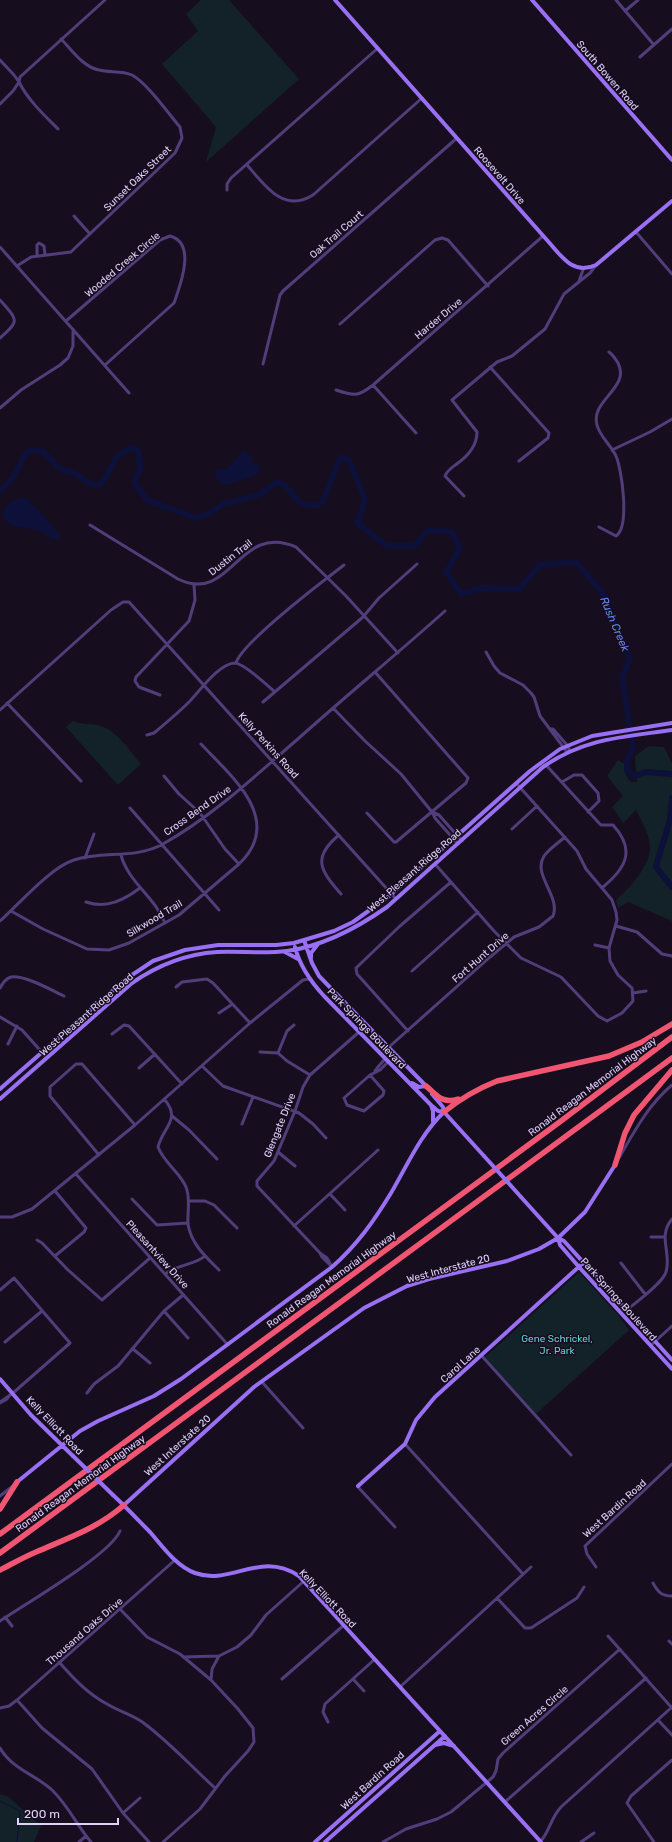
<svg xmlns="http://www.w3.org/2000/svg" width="672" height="1842" font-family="Rubik,sans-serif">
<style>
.green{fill:#122228}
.water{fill:#0d1039}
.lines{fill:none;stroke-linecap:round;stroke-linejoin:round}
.stream{stroke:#0d1039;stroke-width:1}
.river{stroke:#0d1039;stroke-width:6}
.street{stroke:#513d7a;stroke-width:3}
.secondary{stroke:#996ff3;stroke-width:4}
.highway{stroke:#f15572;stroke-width:5.5}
.secondary-bridge{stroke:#996ff3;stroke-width:4}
.labels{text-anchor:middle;stroke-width:3;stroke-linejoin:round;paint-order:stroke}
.street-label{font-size:10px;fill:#e2d0fb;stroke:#160e1f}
.park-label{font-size:10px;fill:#62d0d5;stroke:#160e1f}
.water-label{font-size:11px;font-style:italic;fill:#6688f3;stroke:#160e1f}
</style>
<rect width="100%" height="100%" fill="#160e1f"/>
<path class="green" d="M 201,0 L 229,0 L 299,79 L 206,162 L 216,127 L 162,64 L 198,31 L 186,14 Z
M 73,721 C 82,725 92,723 101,726 C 118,732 130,751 141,764 L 118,785 L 66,727 Z
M 649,746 L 664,747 L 672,763 L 672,921 L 628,902 L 618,908 L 616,900 C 629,889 650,866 650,848 C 650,835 642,822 636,810 L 623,823 L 612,807 L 623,796 L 607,776 L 618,760 L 625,764 C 623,771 625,776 631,782 L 637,782 L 635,756 Z
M 579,1272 L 619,1316 L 629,1330 L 536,1414 L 485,1357 Z
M 0,1794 L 9,1797 L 41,1826 L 34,1842 L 0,1842 Z"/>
<path class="water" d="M 244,450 L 251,456 L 256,455 L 251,458 L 252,462 L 260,466 L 259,473 C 252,478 245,478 238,481 C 226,486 221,487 214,473 L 215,470 L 226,469 L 231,465 Z
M 25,498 C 29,500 60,533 61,536 L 59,539 C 49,541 45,532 36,530 C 26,527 2,528 3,512 C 8,503 15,498 25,498 Z"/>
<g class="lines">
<path class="stream" d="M 0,1801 L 20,1811 L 17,1842"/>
<path class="river" d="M 0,491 C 8,484 14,476 19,467 C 22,462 22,455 28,452 C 42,444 49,459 58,467 C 63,471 69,471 74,473 C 83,478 87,485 99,485 L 104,480 L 116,458 L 130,448 L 136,449 L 139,453 L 140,469 L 134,482 L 147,500 L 196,518 L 208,514 L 224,504 L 258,495 L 278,482 C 293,485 291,508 318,505 L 323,501 L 325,496 L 339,460 L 341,457 L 349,460 L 365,500 L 357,523 L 387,546 L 414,546 L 429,530 L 452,532 L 460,548 L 446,572 L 461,594 L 482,588 L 519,589 L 540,565 L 576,562 L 605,596 L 630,659 L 622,677 L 633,749 L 628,758 L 627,770 L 634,776 L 646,772 L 672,774
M 672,798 L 670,820 L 656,866 C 657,870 668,881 672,887"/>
<path class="street" d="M 616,0 L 654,45
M 625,11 L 638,0
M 640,57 L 672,29
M 0,60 L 14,75 L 19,82 L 13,91 L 0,104
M 58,129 C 44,115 28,100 19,82 L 20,77 L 105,0
M 247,165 C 264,184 283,214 313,195 L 422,98
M 227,190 L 227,184 L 231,178 L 378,48
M 74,216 L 90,234
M 636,232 L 672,274
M 0,247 L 129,393
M 37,255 L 37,245 L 39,243 L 44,246 L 45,255
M 17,266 L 31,257 L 71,252 L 75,248 L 175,153 L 182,138 L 180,127 C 168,113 147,83 132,75 C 121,70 110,73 99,70 C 83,67 72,50 61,39
M 579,281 L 583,270
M 0,300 C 17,320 21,320 0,338
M 66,321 L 160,240 L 170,236 C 197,243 180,286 174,303 L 105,365
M 340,324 L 435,240 L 442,238 L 448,240 L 488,286
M 263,364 L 280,295 L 283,291 L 457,138
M 490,367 L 549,433 L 548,438 L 519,461
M 373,385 L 416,433
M 336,390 C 354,396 358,397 373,385 L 543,236
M 0,408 L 21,390 L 60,365 L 68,358 L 73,346 L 73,329
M 612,450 L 650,432 L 672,419
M 464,496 L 445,476 C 448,469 453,467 458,463 C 469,455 477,445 477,432 L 452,400 L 497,362 L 512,356 L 545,329 L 564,294 L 590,273 L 596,265
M 90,525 L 178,579 C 232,605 237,522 296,547 L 346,596 L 398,653
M 599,527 L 616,536 C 630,527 622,470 616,456 C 611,445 600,437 597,425 C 590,400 631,388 618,363 C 615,358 613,355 609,352
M 486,652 L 494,666 L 500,673 L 523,685 L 531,693 L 534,697 L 540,716 L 567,752
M 236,663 C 242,643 323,581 344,565
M 160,695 L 139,687 L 135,681 L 136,677 L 189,621 L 195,600 L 194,585
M 263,702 L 363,617 L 379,598 L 417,564
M 7,703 L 81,781
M 333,708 L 365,741 L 401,774 L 432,812 L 435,818 L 458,844
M 0,710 L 111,610 L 123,602 L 129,602 L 396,899
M 550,729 L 553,729 L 567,745 L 570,751
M 147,735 L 154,733 C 166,723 178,713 189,702 C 199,692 219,663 235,663 C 245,664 267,685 275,692
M 546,765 L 598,822 L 601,825 L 613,825 C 636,850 626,868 603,887
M 164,776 L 179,794 L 200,813 L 225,849 L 239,864
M 562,782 L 574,775 L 582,775 L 598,793 L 599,801 L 588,812
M 130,808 L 219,910
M 432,812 L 439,815 L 462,841
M 367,813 L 394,842 L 396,842 L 466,783 L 468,778 L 375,672
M 512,829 L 537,806
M 339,835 C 311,858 321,871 341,894
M 121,855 C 128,882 155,897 165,923
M 85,858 L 94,834
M 435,864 L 494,931 L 521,958 L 561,977 L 598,1016 L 607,1021 L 622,1013 L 633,1001 L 632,988 L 618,975 L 610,961 L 609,948 L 617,920 L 616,912 L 612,900 L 586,869 L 577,851 L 516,783
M 86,902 C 107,909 124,900 140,888
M 11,911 L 43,929 L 87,949 L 109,950 L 129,943 L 179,915 L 239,864 C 285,820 232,777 201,744
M 0,921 C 19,904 51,867 74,860 C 103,850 134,860 163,844 C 213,816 256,775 299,738 C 347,695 397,654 445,611
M 616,926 L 637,932 L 662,954 L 672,956
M 595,945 L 609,948
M 412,971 L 478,912
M 176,987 L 182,982 L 207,979 L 213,983 L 250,1023
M 0,988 C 3,983 5,979 11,977 C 25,975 51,990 64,996
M 633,993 L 646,991
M 219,1013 L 231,1005
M 0,1017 L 22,1030 L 47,1058
M 408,1031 L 357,974 L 356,968 L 400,926 L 451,882
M 112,1034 L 124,1025 L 129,1026 L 182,1084
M 8,1044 L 17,1026
M 389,1047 L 490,957 L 514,937 L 539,927 L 553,916 C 561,896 532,875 544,856 C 549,849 558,843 565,837
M 260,1052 L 278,1053
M 278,1053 L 287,1061 L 310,1075
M 278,1053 L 287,1031 L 294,1025
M 202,1066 L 223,1086 L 299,1113 L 313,1124 L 326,1138
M 139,1068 L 155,1054
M 375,1071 L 378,1067 L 385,1059
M 370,1075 L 384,1091 L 383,1095 L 364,1111 L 347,1105 L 344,1098 L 370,1075 L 380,1070 L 388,1062
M 164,1099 C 182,1119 163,1127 158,1147 C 164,1163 180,1172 186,1187 C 191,1200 187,1212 188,1224 C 191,1244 206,1257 219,1270
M 172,1116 L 189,1130 L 217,1159
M 242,1124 L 253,1097
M 278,1152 L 295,1166
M 99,1155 L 50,1096 L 50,1087 L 76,1064 L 82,1064 L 135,1125
M 619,1158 C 634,1132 648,1105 672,1085
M 76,1174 L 228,1345
M 55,1191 L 86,1228 L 84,1232 L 55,1256
M 330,1194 L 345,1210
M 132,1199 L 157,1225 L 188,1223
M 190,1201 L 205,1201 L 214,1205 L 237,1228
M 0,1217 L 12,1217 L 32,1209 L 135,1125 L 250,1023 L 303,980 L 309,979
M 294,1226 L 378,1150
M 651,1237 L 664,1237
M 37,1240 L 42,1243 L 68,1270 L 102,1300 L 150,1258
M 320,1253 L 322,1257 L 330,1265
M 621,1263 L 645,1294
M 332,1267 L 327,1258 L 320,1253 L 257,1186 L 257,1181 L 274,1161 L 295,1111 L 303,1087 L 310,1075 L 367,1025
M 165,1274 C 178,1264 195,1265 205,1256
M 0,1290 L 14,1278 L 70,1343 L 13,1393 L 0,1402
M 627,1310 C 636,1302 662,1284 666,1272 C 672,1253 657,1237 672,1219
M 164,1311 L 188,1338
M 5,1342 L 42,1311
M 651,1345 L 672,1326
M 133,1349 L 150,1363
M 481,1355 L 571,1455
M 262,1382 L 303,1428
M 87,1393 L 94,1384 L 118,1366 L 164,1311 L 183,1295
M 0,1403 L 7,1399 L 9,1396
M 405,1444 L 523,1574
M 358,1487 L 395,1527
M 0,1496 L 13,1486
M 596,1567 L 587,1554 L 585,1546 L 672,1464
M 653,1583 C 658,1592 661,1596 672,1596
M 497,1598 L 525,1628 L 531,1628 L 577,1598 L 584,1587
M 120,1609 L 147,1637 L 180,1654 L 211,1680 L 238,1709 L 253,1728 L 254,1742 L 248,1751 L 225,1776 L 200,1809 L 163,1842
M 5,1617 L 12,1626
M 0,1621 C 25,1604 110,1555 120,1531
M 608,1636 L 672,1708
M 669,1641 L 672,1644
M 183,1657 L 219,1656 L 237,1647 L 251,1635 L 266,1615 L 304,1581
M 59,1662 C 74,1679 88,1694 107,1704 C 120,1712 134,1715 145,1724 C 170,1743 192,1767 215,1788
M 282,1679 L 344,1625
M 353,1679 L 364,1691
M 211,1680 L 212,1669 L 219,1656
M 400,1687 L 531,1567
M 17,1700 L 42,1728 L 92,1769 L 123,1813 L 149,1842
M 0,1708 L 9,1706 L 17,1700 L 175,1560
M 658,1720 L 672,1735
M 328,1722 L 323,1712 L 325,1704 L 375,1659
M 0,1748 C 12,1769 36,1775 52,1790 C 68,1805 77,1826 91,1842
M 505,1802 L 646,1678
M 123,1813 L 140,1798
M 79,1842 L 86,1836
M 383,1842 L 406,1829 L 437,1819 L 451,1812 L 493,1777 L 496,1771 L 498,1759 L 503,1753 L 620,1649
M 540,1842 C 550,1831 550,1819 561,1807 L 672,1707
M 581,1842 L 594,1833
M 654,1842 L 627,1803 L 631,1796 L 672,1760"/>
<path class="secondary" d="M 335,0 L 546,239 C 561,255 572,276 596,265 L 672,201
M 532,0 L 672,160
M 304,940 L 312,963 L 319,976 L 428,1088
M 295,947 C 300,967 311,982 324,996 L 431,1105 L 438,1111 L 444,1112
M 285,952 L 298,959
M 311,958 L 311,953 L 318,944
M 412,1083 L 419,1087 L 426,1086
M 0,1089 L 126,979 L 153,961 L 185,950 L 218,945 L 276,945 L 294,943 L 334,931 L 353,922 L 388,897 L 530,771 L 560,749 L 592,736 L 672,723
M 432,1094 L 443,1107 L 444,1112 L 484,1156
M 0,1099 L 132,983 C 158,965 186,954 217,952 C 241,951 264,954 287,951 C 324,946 357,928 387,907 L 543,767 C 584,738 624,737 672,730
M 431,1105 L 433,1111 L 433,1122
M 521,1197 L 558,1238 L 564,1241 L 672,1360
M 558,1238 L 560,1245 L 579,1267 L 672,1369
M 0,1379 L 31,1415 L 73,1456
M 17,1482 L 80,1431 L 98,1421 L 154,1396 L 181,1379 L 332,1267 C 357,1245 374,1221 391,1193 C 408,1164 420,1135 444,1112
M 358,1486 L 405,1444 L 416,1420 L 435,1397 L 583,1263
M 113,1495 C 126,1507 138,1520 150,1532 C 163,1547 176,1566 195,1573 C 231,1586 260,1550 299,1576 L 541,1842
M 124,1505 L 254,1387 L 364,1308 L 407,1286 L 429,1279 L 507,1261 L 539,1249 L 558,1238 L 585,1212 L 615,1165
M 435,1745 L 444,1743 L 454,1746
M 315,1842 L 440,1731
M 325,1842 L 445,1736"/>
<path class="highway" d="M 426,1086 C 437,1095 442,1104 458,1099
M 444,1112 C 461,1098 477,1089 497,1081 L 609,1056 L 642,1042 L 672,1024
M 615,1165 L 625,1133 L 634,1115 L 672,1070
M 0,1509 L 17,1482
M 0,1534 L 561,1121 L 672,1037
M 0,1553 L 672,1058
M 0,1570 C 12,1564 24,1557 36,1552 C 68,1538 98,1528 124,1505"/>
<path class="secondary-bridge" d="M 484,1156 L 521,1197
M 73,1456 L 113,1495"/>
</g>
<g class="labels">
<g class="street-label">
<text transform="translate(608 75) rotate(49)" y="4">South Bowen Road</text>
<text transform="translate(500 175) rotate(49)" y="4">Roosevelt Drive</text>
<text transform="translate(137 178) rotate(-44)" y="4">Sunset Oaks Street</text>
<text transform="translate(336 234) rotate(-41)" y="4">Oak Trail Court</text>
<text transform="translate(122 264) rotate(-40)" y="4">Wooded Creek Circle</text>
<text transform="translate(438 318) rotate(-40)" y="4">Harder Drive</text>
<text transform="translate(230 557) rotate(-38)" y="4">Dustin Trail</text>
<text transform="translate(269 745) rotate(48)" y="4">Kelly Perkins Road</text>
<text transform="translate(197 810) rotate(-35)" y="4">Cross Bend Drive</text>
<text transform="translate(414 870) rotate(-41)" y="4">West Pleasant Ridge Road</text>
<text transform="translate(154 918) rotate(-31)" y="4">Silkwood Trail</text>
<text transform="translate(480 957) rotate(-41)" y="4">Fort Hunt Drive</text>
<text transform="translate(86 1014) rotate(-41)" y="4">West Pleasant Ridge Road</text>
<text transform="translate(367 1028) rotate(46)" y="4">Park Springs Boulevard</text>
<text transform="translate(592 1086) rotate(-37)" y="4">Ronald Reagan Memorial Highway</text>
<text transform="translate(279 1125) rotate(-68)" y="4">Glengate Drive</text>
<text transform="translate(158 1254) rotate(48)" y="4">Pleasantview Drive</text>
<text transform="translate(448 1268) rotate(-15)" y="4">West Interstate 20</text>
<text transform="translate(331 1279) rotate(-36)" y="4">Ronald Reagan Memorial Highway</text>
<text transform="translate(619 1299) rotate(48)" y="4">Park Springs Boulevard</text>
<text transform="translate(460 1364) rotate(-42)" y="4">Carol Lane</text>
<text transform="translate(55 1425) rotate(46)" y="4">Kelly Elliott Road</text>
<text transform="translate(177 1445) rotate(-42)" y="4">West Interstate 20</text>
<text transform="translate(80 1483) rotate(-36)" y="4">Ronald Reagan Memorial Highway</text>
<text transform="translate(614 1508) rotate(-42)" y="4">West Bardin Road</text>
<text transform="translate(328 1598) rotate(46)" y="4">Kelly Elliott Road</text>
<text transform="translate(84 1631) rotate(-41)" y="4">Thousand Oaks Drive</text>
<text transform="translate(534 1715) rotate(-41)" y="4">Green Acres Circle</text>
<text transform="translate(372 1780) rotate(-42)" y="4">West Bardin Road</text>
</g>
<g class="park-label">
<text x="557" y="1342">Gene Schrickel,<tspan x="557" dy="12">Jr. Park</tspan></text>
</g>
<g class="water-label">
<text transform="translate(615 624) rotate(67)" y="4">Rush Creek</text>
</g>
</g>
<path d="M18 1818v6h100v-6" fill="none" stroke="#e2d0fb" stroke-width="2"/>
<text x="24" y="1818" font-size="12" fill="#e2d0fb" stroke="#160e1f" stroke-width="3" paint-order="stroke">200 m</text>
</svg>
